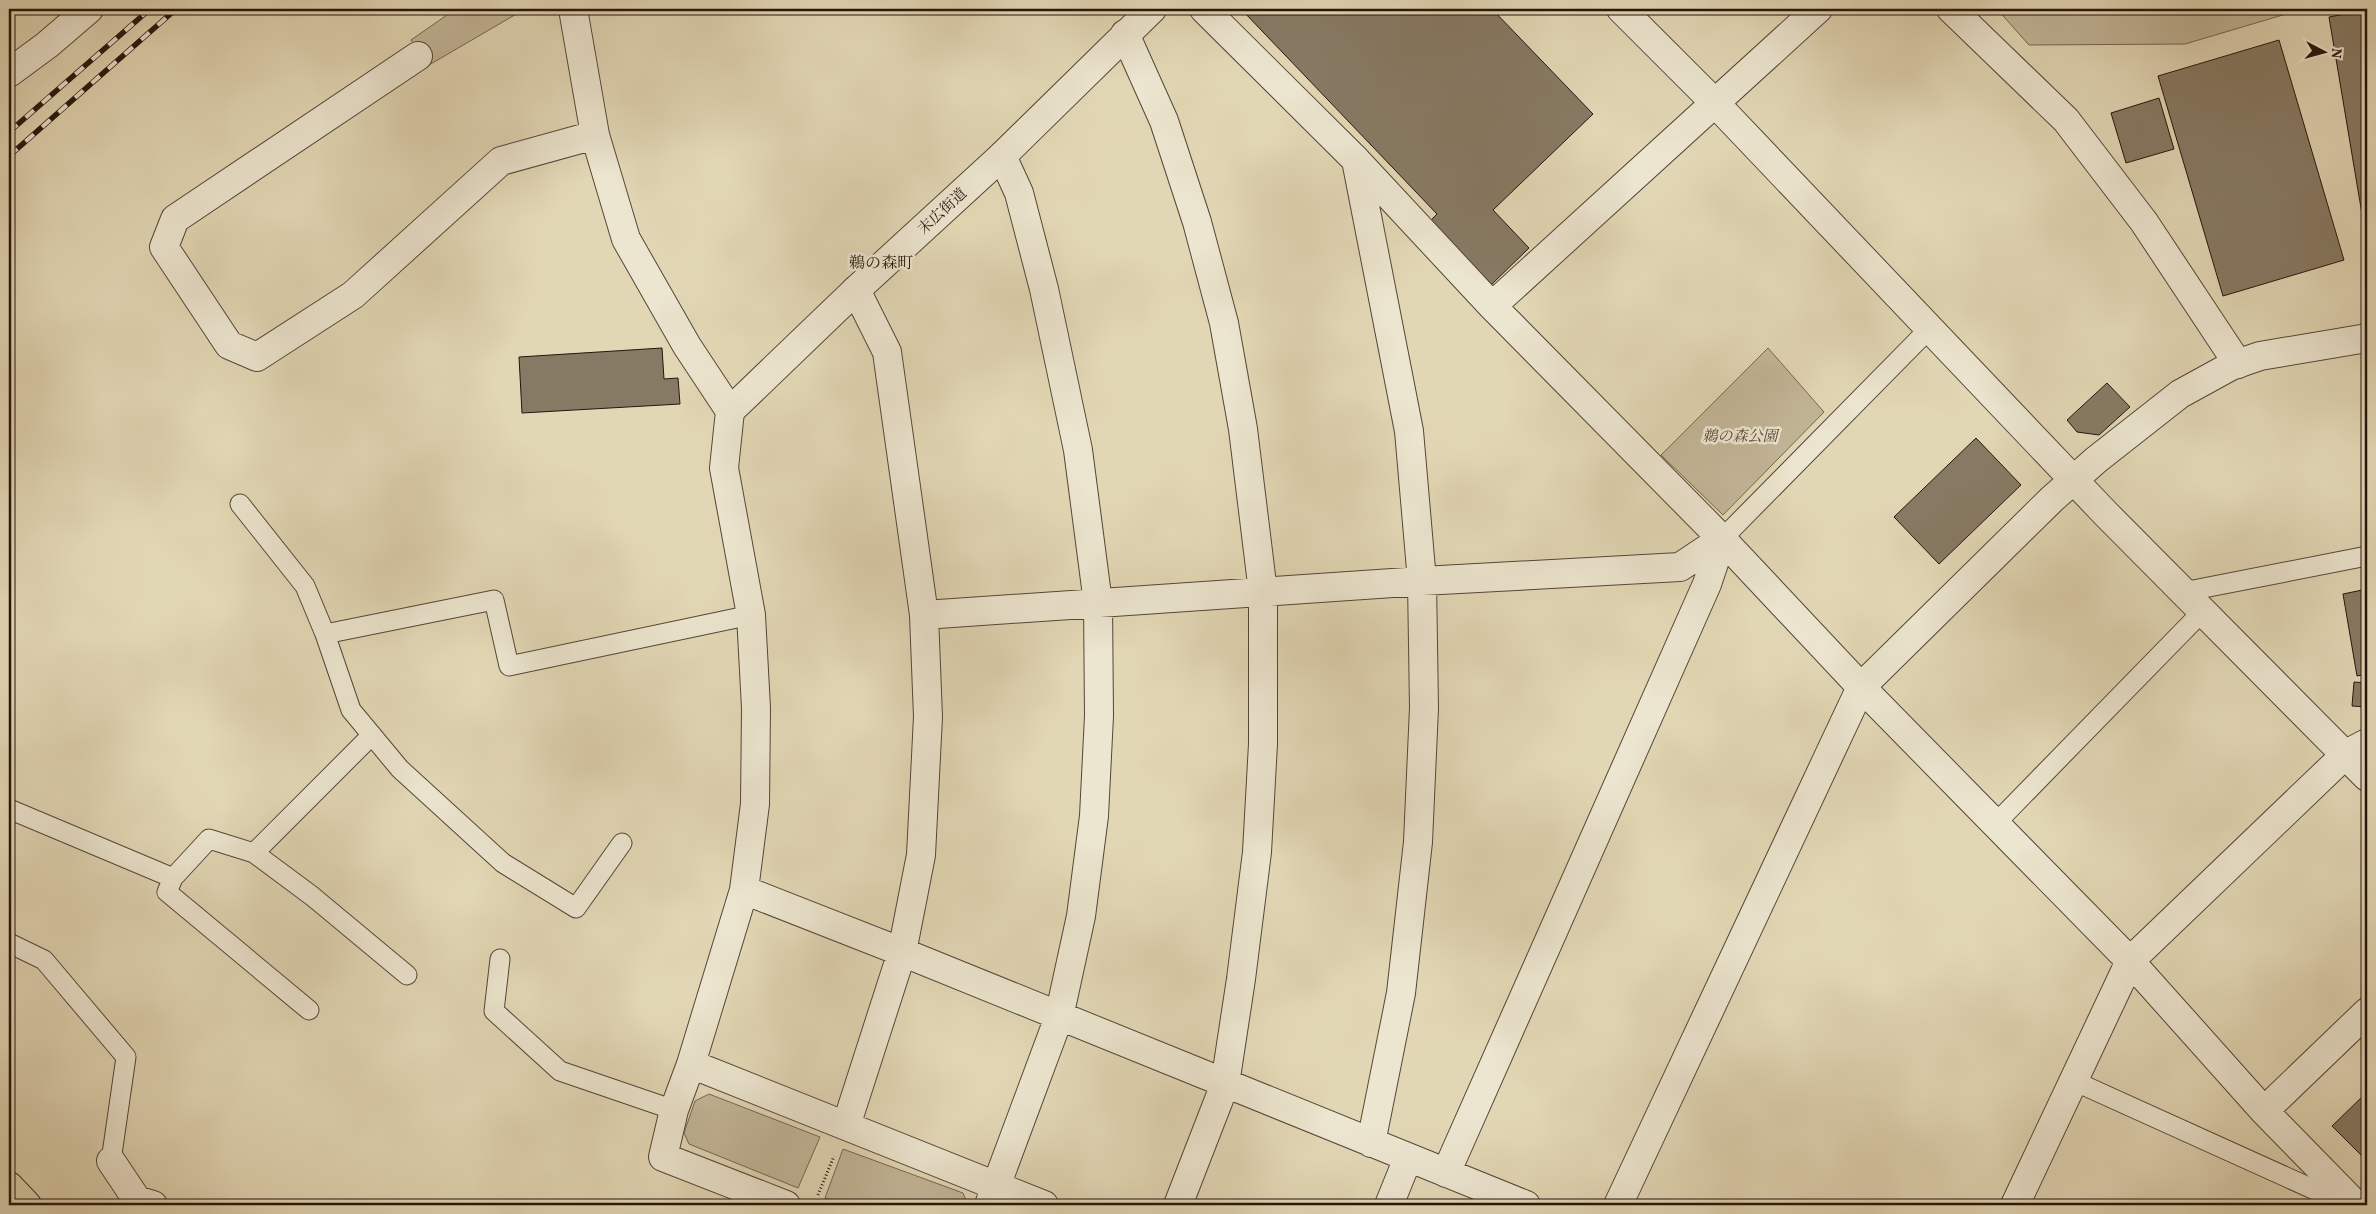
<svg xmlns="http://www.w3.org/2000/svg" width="2376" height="1214" font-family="Vollkorn,'Noto Serif JP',serif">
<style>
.green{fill:#c2b698;stroke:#746652}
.building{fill:#877a64;stroke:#25150d}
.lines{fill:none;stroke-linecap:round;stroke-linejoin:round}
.service-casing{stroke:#544637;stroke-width:21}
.minor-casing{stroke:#544637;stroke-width:30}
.tertiary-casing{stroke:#544637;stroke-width:30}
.trunk-casing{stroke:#25150d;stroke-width:30}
.path{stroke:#25150d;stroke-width:3;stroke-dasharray:1 2.5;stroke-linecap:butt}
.service{stroke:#ece5cf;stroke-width:19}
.minor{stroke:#ece5cf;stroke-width:28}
.tertiary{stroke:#ece5cf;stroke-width:28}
.trunk{stroke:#e2d7b5;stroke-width:28}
.rail-casing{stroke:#25150d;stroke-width:5.5}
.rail{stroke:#ece5cf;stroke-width:4;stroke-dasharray:11;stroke-linecap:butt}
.labels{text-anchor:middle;stroke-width:5;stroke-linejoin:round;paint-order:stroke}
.street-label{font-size:15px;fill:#25150d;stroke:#ece5cf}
.park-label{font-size:15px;font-style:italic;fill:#544537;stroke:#ece5cf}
.neighbourhood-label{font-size:16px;fill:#25150d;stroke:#ece5cf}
</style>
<rect width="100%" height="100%" fill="#e2d7b5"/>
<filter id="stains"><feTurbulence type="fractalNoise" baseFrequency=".004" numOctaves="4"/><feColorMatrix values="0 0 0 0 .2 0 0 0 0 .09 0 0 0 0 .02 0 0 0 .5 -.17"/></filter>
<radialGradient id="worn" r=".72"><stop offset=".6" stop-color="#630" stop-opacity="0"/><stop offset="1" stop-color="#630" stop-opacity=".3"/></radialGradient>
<path class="green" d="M 442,9 L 525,9 L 429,65 L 411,40 L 447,15 Z
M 1997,9 L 2303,9 L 2185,44 L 2029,45 Z
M 1768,348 L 1824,412 L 1723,515 L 1661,455 Z
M 709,1094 L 820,1137 L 798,1188 L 689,1144 L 684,1133 L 695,1101 Z
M 843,1149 L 963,1193 L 968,1205 L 843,1205 L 825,1198 Z"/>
<path class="building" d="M 1241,9 L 1492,9 L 1593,114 L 1493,210 L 1529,248 L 1488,288 L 1427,224 L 1437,214 Z
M 2367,10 L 2367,244 L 2329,17 Z
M 2279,40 L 2344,260 L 2223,296 L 2158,76 Z
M 2159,98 L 2174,149 L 2126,163 L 2111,113 Z
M 662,348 L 664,379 L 678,378 L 680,404 L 522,413 L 519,357 Z
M 2107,383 L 2130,407 L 2099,435 L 2077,432 L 2067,420 Z
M 1976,438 L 2021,485 L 1939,564 L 1894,517 Z
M 2367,589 L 2367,674 L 2357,676 L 2343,594 Z
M 2354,682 L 2367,683 L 2367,707 L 2352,706 Z
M 2364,1095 L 2367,1098 L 2367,1161 L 2332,1126 Z"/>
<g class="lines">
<defs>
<path id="service" d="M 240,504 L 305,586 L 325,634 L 351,710 L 400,769 L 503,863 L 576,908 L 622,843
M 1722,539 L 1930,328
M 2183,592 L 2367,556
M 325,634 L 494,600 L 509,666 L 751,615
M 9,809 L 173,878 L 209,839 L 254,853 L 372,735
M 1995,824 L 2202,612
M 254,853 L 312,896 L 407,975
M 173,878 L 167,892 L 309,1010
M 9,943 L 44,960 L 126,1057 L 111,1161
M 500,959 L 494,1011 L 560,1071 L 674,1110
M 2074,1081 L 2337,1200 L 2349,1202"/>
<path id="minor" d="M 573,9 L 595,135 L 626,239 L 687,346 L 730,411 L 724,468 L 751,615 L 756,708 L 755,804 L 744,890 L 691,1064 L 674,1110 L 663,1157 L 786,1205
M 1204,9 L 1356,160 L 1492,306 L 1722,539 L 1861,687 L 2130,961 L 2264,1111 L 2356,1205
M 1951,9 L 2066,120 L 2144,222 L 2238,364
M 1125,34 L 1164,121 L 1197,222 L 1224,323 L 1243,429 L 1263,592 L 1263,744 L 1257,852 L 1241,979 L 1225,1084 L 1178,1205
M 418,56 L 175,219 L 164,247 L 229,345 L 257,357 L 353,295 L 501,161 L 595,135
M 9,73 L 47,45 L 89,9
M 1356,160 L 1409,431 L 1422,581 L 1424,708 L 1418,842 L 1401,993 L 1371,1143
M 1492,306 L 1818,9
M 924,615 L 1422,581 L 1680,567 L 1722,539
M 744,890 L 902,952 L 1526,1205
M 691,1064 L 1044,1205
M 2264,1111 L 2367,1012
M 846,1126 L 902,952 L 921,855 L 928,717 L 924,615 L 887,352 L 856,290
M 111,1161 L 137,1200 L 153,1205
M 1446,1173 L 1707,584 L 1722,539
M 989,1205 L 1059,1017 L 1081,916 L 1094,816 L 1099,716 L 1098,603 L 1078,450 L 1044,289 L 1019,193 L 1002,156
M 1389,1205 L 1408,1158
M 2015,1205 L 2130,961 L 2346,754 L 2367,743"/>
<path id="tertiary" d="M 1621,9 L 1715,103 L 2106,514 L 2367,777
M 730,411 L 856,290 L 1002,156 L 1152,9
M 1618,1205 L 1861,687 L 2052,499 L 2096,460 L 2180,394 L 2231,366 L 2260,356 L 2367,338"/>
<path id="trunk" d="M 9,1186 L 27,1205"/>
</defs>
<use href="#service" class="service-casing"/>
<use href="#minor" class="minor-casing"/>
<use href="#tertiary" class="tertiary-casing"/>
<use href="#trunk" class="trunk-casing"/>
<path class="path" d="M 818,1195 L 834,1156"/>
<use href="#service" class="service"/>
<use href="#minor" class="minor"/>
<use href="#tertiary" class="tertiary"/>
<use href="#trunk" class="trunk"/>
<defs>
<path id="rail" d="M 9,132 L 150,9
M 9,156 L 176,9"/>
</defs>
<use href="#rail" class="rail-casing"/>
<use href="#rail" class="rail"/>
</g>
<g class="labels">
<g class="street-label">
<text transform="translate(942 211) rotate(-43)" y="5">末広街道</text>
</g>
<g class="park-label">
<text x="1740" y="441">鵜の森公園</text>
</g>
<g class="neighbourhood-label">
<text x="881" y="268">鵜の森町</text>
</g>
</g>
<rect width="2376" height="1214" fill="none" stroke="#e2d7b5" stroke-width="30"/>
<rect x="10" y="10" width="2356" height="1194" fill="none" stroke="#25150d" stroke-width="2.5"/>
<rect x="15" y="15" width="2346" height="1184" fill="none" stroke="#25150d"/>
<g transform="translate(2324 52) rotate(96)" stroke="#ece5cf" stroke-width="4" paint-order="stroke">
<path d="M0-4L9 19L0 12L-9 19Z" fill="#25150d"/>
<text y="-8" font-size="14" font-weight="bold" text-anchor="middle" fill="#25150d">N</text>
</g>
<rect width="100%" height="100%" filter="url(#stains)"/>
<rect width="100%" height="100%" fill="url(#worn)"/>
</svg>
